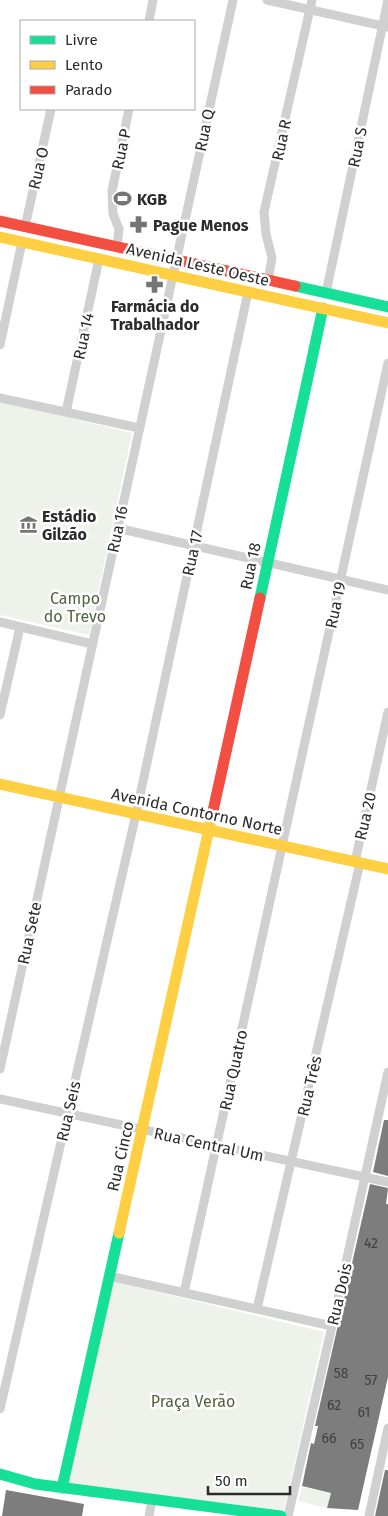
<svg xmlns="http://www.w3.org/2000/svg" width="388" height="1516" font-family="'Fira Sans',sans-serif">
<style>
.green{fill:#eff2eb}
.building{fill:#7d7d7d}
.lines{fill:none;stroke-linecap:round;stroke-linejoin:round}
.street{stroke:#d0d0d0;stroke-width:9}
.fast{stroke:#16e098;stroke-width:11}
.slow{stroke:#ffcf43;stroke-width:11}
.jam{stroke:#f24e42;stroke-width:11}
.labels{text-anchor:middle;stroke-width:5;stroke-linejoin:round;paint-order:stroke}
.number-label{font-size:14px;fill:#404040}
.street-label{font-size:16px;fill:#2b2b2b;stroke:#fff}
.poi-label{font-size:16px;font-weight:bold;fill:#2b2b2b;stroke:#fff;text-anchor:start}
.park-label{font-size:16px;fill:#4f633d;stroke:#fff}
</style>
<rect width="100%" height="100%" fill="#fff"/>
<path class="green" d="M 0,401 L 132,433 L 89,635 L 0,615 Z
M 111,1281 L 324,1332 L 284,1510 L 67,1484 Z
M 302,1487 L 331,1493 L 327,1508 L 298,1501 Z"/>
<path class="building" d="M 384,1120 L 388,1120 L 388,1176 L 373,1172 Z
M 370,1184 L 388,1188 L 386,1204 L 388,1204 L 388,1377 L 358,1510 L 327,1508 L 331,1493 L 302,1486 L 311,1443 L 314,1444 L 318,1426 L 315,1426 Z
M 385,1470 L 388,1470 L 388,1516 L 375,1516 Z
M 6,1490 L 84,1504 L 82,1516 L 2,1516 Z"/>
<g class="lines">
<path class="street" d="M 267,0 L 388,27
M 149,21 L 153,0
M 25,227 L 51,109
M 117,247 L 119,229 L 113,214 L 112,191 L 129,109
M 268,281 L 272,258 L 266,234 L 264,212 L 312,0
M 326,293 L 388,0
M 0,345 L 22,242
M 0,398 L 139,428
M 66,412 L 99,259
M 117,528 L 388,590
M 0,622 L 92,644
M 0,715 L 20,627
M 355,862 L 388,712
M 0,1069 L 233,0
M 0,1099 L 388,1182
M 109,1276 L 332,1326
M 184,1293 L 388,363
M 257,1309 L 360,863
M 0,1409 L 136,814 L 248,292
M 149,1516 L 152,1500
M 288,1516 L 332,1326 L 388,1072
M 369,1516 L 388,1428"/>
<path class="fast" d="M 295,286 L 388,307
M 260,598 L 323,308
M 0,1474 L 35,1484 L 281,1516
M 62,1488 L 119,1233"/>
<path class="slow" d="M 0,237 L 388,323
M 0,784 L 388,869
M 119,1233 L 213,811"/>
<path class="jam" d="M 0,221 L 295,286
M 213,811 L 260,598"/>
</g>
<defs>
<symbol id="stadium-bare" viewBox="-9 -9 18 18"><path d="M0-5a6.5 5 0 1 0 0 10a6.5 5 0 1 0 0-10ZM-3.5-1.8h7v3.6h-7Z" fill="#757575" stroke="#fff" stroke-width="2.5" paint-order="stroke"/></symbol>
<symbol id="pharmacy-bare" viewBox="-9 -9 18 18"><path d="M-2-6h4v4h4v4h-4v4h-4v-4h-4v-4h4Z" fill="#757575" stroke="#fff" stroke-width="2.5" paint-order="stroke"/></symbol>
<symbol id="museum-bare" viewBox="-9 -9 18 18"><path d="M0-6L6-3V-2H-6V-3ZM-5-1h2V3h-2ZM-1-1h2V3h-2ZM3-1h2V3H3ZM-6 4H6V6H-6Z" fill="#757575" stroke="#fff" stroke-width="2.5" paint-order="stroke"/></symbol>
</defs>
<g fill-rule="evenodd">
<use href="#stadium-bare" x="110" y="186" width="25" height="25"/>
<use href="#pharmacy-bare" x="126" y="212" width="25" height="25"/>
<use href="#pharmacy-bare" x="142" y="272" width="25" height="25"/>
<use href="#museum-bare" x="16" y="512" width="25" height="25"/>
</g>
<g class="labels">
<g class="number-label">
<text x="371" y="1248">42</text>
<text x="341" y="1378">58</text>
<text x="371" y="1385">57</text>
<text x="334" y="1410">62</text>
<text x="364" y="1417">61</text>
<text x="329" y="1443">66</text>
<text x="357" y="1449">65</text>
</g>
<g class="street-label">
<text transform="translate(204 130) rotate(-78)" y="6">Rua Q</text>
<text transform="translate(281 140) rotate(-78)" y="6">Rua R</text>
<text transform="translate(357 147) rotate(-78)" y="6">Rua S</text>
<text transform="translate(121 149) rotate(-78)" y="6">Rua P</text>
<text transform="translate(38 168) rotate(-77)" y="6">Rua O</text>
<text transform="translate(198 264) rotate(13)" y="6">Avenida Leste Oeste</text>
<text transform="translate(83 336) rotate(-78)" y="6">Rua 14</text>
<text transform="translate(117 529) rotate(-78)" y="6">Rua 16</text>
<text transform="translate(192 553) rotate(-78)" y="6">Rua 17</text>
<text transform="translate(250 566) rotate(-78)" y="6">Rua 18</text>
<text transform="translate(335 605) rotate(-78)" y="6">Rua 19</text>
<text transform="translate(197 811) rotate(12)" y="6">Avenida Contorno Norte</text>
<text transform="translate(365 816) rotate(-77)" y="6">Rua 20</text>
<text transform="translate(29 933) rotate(-78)" y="6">Rua Sete</text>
<text transform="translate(233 1070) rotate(-78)" y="6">Rua Quatro</text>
<text transform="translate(309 1086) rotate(-77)" y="6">Rua Três</text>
<text transform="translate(68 1111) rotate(-77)" y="6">Rua Seis</text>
<text transform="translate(209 1144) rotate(12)" y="6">Rua Central Um</text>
<text transform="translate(120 1156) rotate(-77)" y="6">Rua Cinco</text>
<text transform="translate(339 1294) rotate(-77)" y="6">Rua Dois</text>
</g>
<g class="poi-label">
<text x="137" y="205">KGB</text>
<text x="153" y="231">Pague Menos</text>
<text x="155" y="312" text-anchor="middle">Farmácia do<tspan x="155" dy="18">Trabalhador</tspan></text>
<text x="42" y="522">Estádio<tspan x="42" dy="18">Gilzão</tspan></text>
</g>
<g class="park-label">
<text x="75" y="604">Campo<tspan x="75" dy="18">do Trevo</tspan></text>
<text x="193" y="1407">Praça Verão</text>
</g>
</g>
<rect x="20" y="20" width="175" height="90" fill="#ffffff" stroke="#aaaaaa"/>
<rect x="30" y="36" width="25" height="8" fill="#16e098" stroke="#aaaaaa"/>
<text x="65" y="45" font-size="15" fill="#2b2b2b">Livre</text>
<rect x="30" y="61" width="25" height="8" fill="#ffcf43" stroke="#aaaaaa"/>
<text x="65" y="70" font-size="15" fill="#2b2b2b">Lento</text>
<rect x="30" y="86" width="25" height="8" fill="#f24e42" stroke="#aaaaaa"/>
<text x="65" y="95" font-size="15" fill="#2b2b2b">Parado</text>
<path d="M208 1486v8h82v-8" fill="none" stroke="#2b2b2b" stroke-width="2.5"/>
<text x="215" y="1486" font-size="15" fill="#2b2b2b" stroke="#ffffff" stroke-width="4" paint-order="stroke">50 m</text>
</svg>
